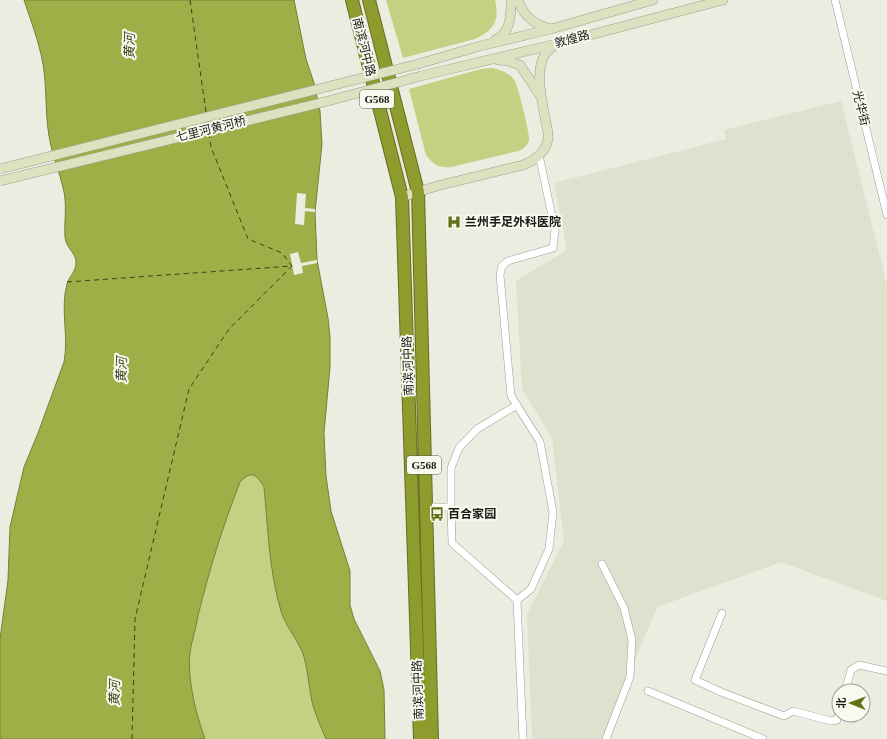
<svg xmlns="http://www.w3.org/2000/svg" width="887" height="739" font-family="'Times New Roman','Noto Sans SC',serif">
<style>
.built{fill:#dde1cd}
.green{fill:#c3d182}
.water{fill:#9fae47;stroke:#768138}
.pier{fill:#eaede0}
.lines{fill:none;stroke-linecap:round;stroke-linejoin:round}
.ferry{stroke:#3c4218;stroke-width:1;stroke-dasharray:5 4;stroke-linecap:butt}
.street-casing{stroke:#9b9e92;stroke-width:8}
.secondary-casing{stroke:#9b9e92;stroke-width:10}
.highway-casing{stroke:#656e25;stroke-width:14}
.street{stroke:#fff;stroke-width:7}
.secondary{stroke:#dde1c0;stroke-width:9}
.highway{stroke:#8e9c2e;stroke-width:12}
.secondary-bridge-casing{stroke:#9b9e92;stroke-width:10;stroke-linecap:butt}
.secondary-bridge{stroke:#dde1c0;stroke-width:9}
.labels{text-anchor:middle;stroke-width:4;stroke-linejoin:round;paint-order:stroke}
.shield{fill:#f7faee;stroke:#5b5c56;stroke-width:1}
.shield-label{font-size:11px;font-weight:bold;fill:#181915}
.street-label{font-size:12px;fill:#181915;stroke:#f7faee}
.poi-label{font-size:12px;font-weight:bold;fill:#181915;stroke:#f7faee;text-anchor:start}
.water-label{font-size:13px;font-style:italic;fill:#3c4218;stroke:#f7faee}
</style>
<rect width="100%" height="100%" fill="#eaede0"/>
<path class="built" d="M 841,101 L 887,285 L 887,601 L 781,562 L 657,607 L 603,739 L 532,739 L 527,614 L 564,541 L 552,438 L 522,389 L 516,281 L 567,250 L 554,183 L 726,139 L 724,130 Z"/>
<path class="green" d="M 386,0 L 495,0 C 500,20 494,31 475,39 L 403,58 Z
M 491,68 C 499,69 510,73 515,81 C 518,87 530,134 529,140 C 528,145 524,148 519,151 L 451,167 C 440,168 433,165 426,155 L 409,89 L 481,69 Z
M 252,474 L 258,476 L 264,487 C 268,528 269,571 281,611 C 286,628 299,640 304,657 C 308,671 309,687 312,702 C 315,714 321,727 326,739 L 205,739 C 196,714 187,679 190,652 C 192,640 196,628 198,616 C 209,570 223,526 240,482 L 245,476 Z"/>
<path class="water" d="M 24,0 L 294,0 L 306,59 L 314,83 L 320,111 L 322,144 L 315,212 L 317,260 L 328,318 L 330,337 L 330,367 L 324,433 L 326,476 L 331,511 L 350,571 L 350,605 L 354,619 L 380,671 L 384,690 L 385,739 L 326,739 C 321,727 315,714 312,702 C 309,687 308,671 304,657 C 299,640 286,628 281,611 C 269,571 268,528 264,487 C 256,474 252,470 240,482 C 223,526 209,570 198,616 C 196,628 192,640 190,652 C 187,679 196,714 205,739 L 0,739 L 0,639 L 8,580 L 10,527 L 24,467 L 38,433 L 64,362 C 69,336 60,309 67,284 C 70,275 76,272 76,262 C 76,253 66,248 65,237 C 64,222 67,207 64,192 C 60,173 52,155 49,136 C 45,112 47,88 43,64 C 39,42 31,21 24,0 Z"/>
<path class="pier" d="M 297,193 L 306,194 L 305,208 L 315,209 L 315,212 L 305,211 L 304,225 L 295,224 Z
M 298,252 L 301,263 L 317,260 L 317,263 L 302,266 L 303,273 L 294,275 L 290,254 Z"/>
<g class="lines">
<path class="ferry" d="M 190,0 L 206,112
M 67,282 L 292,266 L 282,253 L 248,239 L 211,147 L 209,135
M 132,739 L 135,619 L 189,389 L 229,329 L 292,266"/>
<defs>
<path id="street" d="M 835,0 L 887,215
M 517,405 L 477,429 L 459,448 L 451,468 L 451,507 L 452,543 L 517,600
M 425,507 L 451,507
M 602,564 L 624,608 L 632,640 L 630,677 L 606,739
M 722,613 L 695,680 L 721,692 L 784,716 L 793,711 L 831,721 L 837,720 L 839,712
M 648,691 L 763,739
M 845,691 L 851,670 L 859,665 L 887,671
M 523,739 L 517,600 L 531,589 L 549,549 L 553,512 L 540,442 L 511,396 L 500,275 L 502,266 L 508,261 L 553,248 L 555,230 L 539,155"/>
<path id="secondary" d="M 517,0 C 526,17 531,23 551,29
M 495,40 C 511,33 511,15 511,0
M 498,60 L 508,61 L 520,65 L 541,97
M 418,64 L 480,46 L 551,29 L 653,0
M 421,76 L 556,44 L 723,0
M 402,197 L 437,186 L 523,165 C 534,161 546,152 548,139 C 549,133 546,124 545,118 C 542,99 535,74 544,56 C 546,52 551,48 555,45"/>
<path id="highway" d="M 352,0 L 402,197 L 420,739
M 369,0 L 418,192 L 432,739"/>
</defs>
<use href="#street" class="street-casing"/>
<use href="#secondary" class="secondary-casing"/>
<use href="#highway" class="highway-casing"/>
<use href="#street" class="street"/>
<use href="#secondary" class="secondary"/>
<use href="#highway" class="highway"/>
<defs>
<path id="secondary-bridge" d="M 0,169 L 418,64
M 0,181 L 328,101 L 421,76"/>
</defs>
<use href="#secondary-bridge" class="secondary-bridge-casing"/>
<use href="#secondary-bridge" class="secondary-bridge"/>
</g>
<defs>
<symbol id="hospital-bare" viewBox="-9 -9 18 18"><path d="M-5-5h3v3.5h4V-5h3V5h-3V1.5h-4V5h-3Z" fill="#657019" stroke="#f7faee" stroke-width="2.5" paint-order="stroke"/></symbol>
<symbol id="bus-bare" viewBox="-9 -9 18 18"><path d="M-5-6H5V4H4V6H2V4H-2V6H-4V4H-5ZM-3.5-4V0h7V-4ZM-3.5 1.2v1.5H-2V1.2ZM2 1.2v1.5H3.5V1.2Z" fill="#657019" stroke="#f7faee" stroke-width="2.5" paint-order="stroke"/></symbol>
</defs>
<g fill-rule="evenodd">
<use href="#hospital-bare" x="444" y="212" width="20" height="20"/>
<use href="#bus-bare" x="427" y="504" width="20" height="20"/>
</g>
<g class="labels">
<g class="shield">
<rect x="360" y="90" width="34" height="18" rx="3"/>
<rect x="407" y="456" width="34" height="18" rx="3"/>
</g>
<g class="shield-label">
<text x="377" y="103">G568</text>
<text x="424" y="469">G568</text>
</g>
<g class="street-label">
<text transform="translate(572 39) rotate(-15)" y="4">敦煌路</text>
<text transform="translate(364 47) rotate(76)" y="4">南滨河中路</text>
<text transform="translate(861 108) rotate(76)" y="4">光华街</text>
<text transform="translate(211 129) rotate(-14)" y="4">七里河黄河桥</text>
<text transform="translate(408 366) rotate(-92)" y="4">南滨河中路</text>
<text transform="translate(418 690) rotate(-92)" y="4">南滨河中路</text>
</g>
<g class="poi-label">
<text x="465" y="226">兰州手足外科医院</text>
<text x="448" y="518">百合家园</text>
</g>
<g class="water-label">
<text transform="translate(129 46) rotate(-89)" y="5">黄河</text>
<text transform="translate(121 370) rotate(-89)" y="5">黄河</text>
<text transform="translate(114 693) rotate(-89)" y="5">黄河</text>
</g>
</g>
<g transform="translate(851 703) rotate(271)"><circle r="19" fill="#f7faee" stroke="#9ea097"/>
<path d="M0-3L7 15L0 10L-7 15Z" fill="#657019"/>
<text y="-6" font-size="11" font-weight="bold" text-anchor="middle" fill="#181915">北</text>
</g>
</svg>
